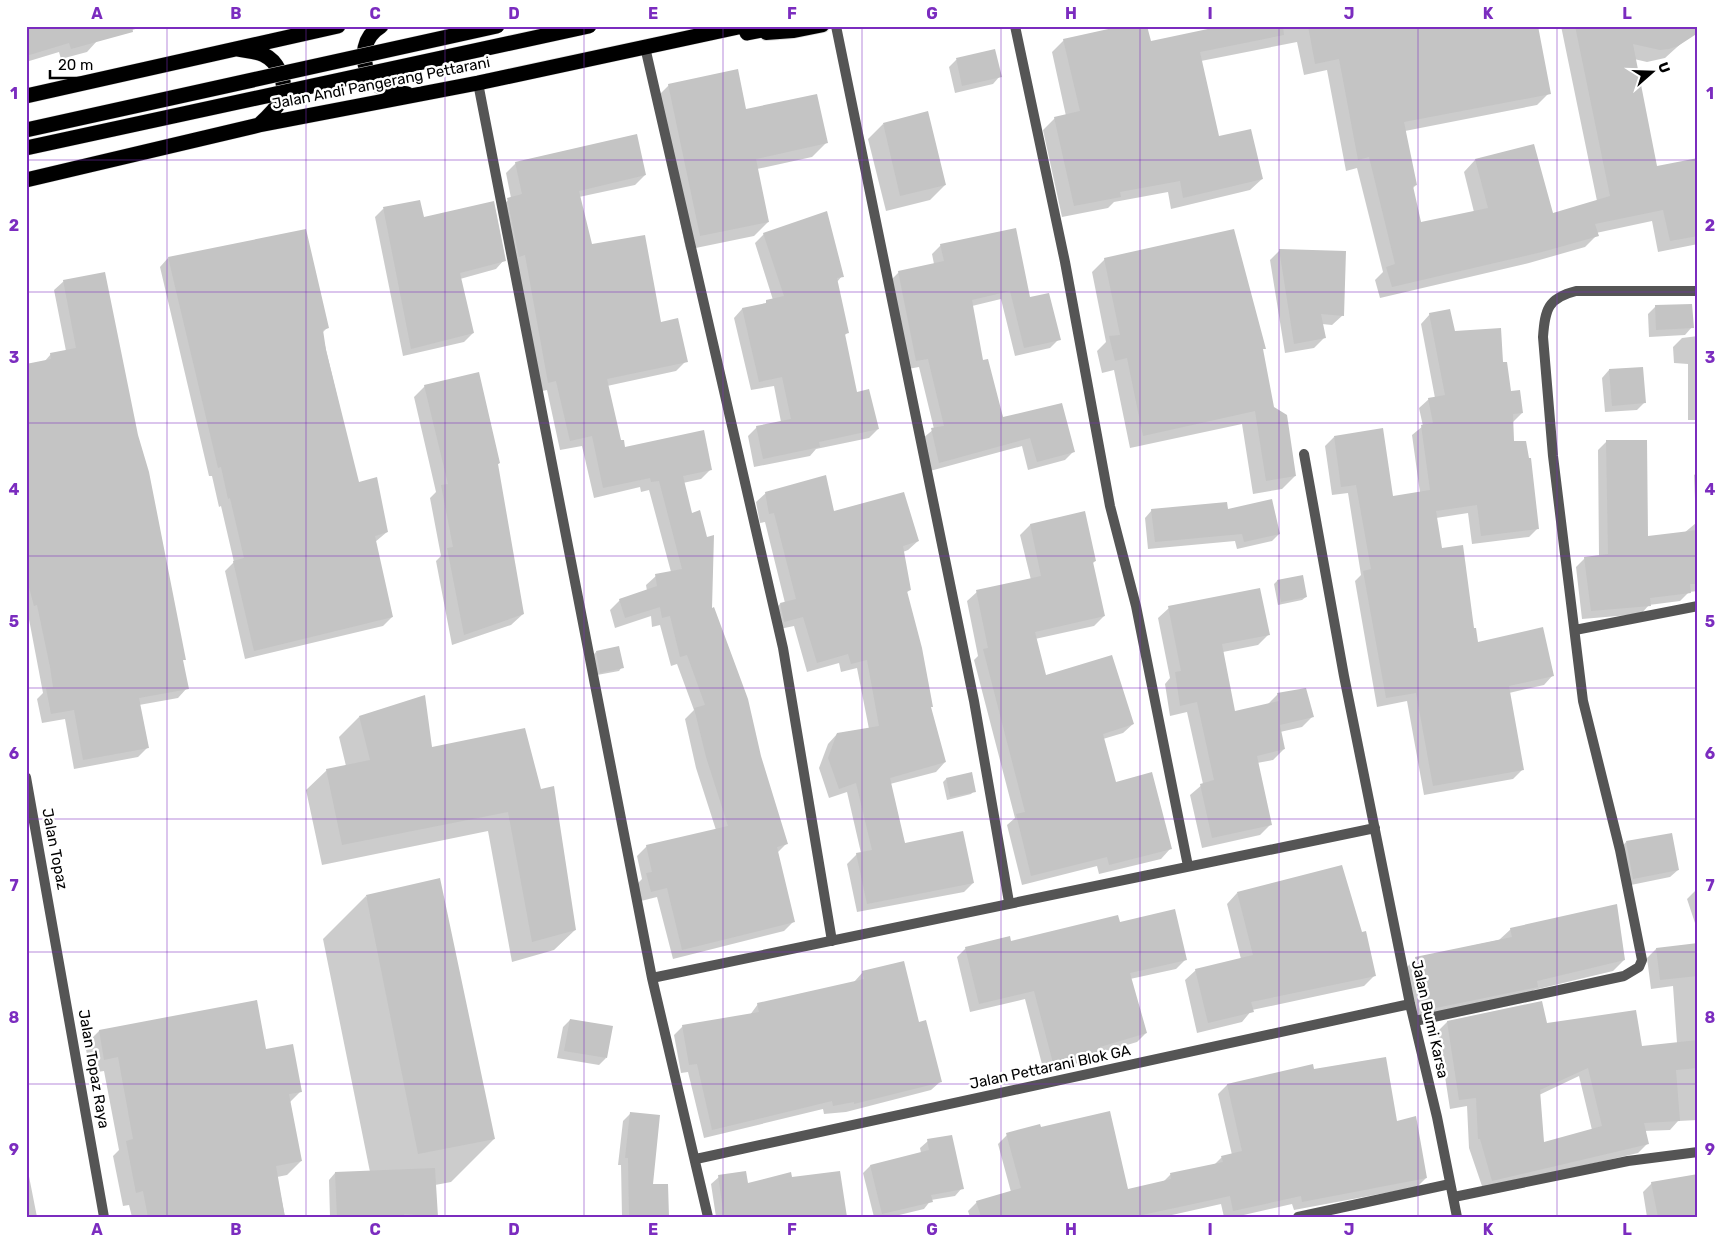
<svg xmlns="http://www.w3.org/2000/svg" width="1724" height="1243" font-family="Rubik,sans-serif">
<style>
.shadow{fill:#0003;fill-rule:evenodd}
.building{fill:#c4c4c4;fill-rule:evenodd}
.lines{fill:none;stroke-linecap:round;stroke-linejoin:round}
.primary-casing{stroke:#dbdbdb;stroke-width:14}
.highway-casing{stroke:#dbdbdb;stroke-width:16}
.street{stroke:#555;stroke-width:10}
.primary{stroke:#000;stroke-width:12}
.highway{stroke:#000;stroke-width:15}
.highway-bridge-casing{stroke:#dbdbdb;stroke-width:16;stroke-linecap:butt}
.highway-bridge{stroke:#000;stroke-width:15}
.grid{fill:none;stroke:#7b2cbf;stroke-width:1;stroke-opacity:0.55}
.labels{text-anchor:middle;stroke-width:5;stroke-linejoin:round;paint-order:stroke}
.street-label{font-size:15px;fill:#000;stroke:#fff}
.neatline{fill:none;stroke:#7b2cbf;stroke-width:2}
.grid-label{font-size:16px;text-anchor:middle;font-weight:bold;fill:#7b2cbf}
</style>
<rect width="100%" height="100%" fill="#fff"/>
<path class="shadow" d="M 26,26 L 145,26 L 97,41 L 87,52 L 61,59 L 59,52 L 26,62 Z
M 1213,26 L 1536,26 L 1549,93 L 1537,105 L 1405,131 L 1416,185 L 1412,189 L 1421,224 L 1474,212 L 1464,172 L 1475,160 L 1552,214 L 1597,201 L 1561,26 L 1694,26 L 1686,39 L 1665,58 L 1647,62 L 1634,59 L 1656,167 L 1698,159 L 1698,244 L 1658,252 L 1652,221 L 1596,233 L 1597,235 L 1585,247 L 1529,263 L 1380,298 L 1375,280 L 1383,272 L 1357,168 L 1346,171 L 1327,70 L 1304,75 L 1297,42 L 1201,61 L 1218,137 L 1262,179 L 1250,190 L 1171,209 L 1168,192 L 1114,202 L 1108,208 L 1062,217 L 1043,130 L 1055,118 L 1066,116 L 1052,52 L 1064,40 L 1150,43 L 1214,29 Z
M 994,50 L 1000,76 L 993,84 L 955,93 L 949,67 L 956,60 Z
M 669,85 L 745,111 L 826,143 L 812,157 L 757,169 L 768,222 L 754,236 L 686,250 L 655,99 Z
M 883,124 L 945,185 L 930,200 L 886,211 L 868,139 Z
M 516,163 L 645,175 L 635,185 L 579,197 L 591,246 L 660,323 L 686,361 L 676,371 L 607,386 L 620,442 L 624,448 L 711,469 L 701,479 L 683,483 L 711,609 L 787,843 L 777,853 L 794,921 L 784,931 L 673,959 L 657,897 L 641,901 L 637,884 L 642,879 L 637,856 L 647,846 L 716,830 L 696,768 L 685,719 L 694,710 L 677,664 L 671,666 L 660,625 L 652,627 L 651,616 L 615,628 L 610,610 L 620,600 L 647,591 L 646,585 L 656,576 L 671,572 L 649,490 L 641,492 L 640,487 L 594,498 L 582,446 L 560,450 L 547,390 L 538,392 L 498,209 L 511,198 L 506,173 Z
M 383,209 L 423,219 L 504,260 L 496,269 L 460,279 L 473,333 L 464,342 L 403,356 L 375,217 Z
M 764,234 L 842,276 L 837,282 L 848,332 L 844,336 L 856,394 L 878,429 L 869,438 L 816,449 L 810,456 L 754,467 L 748,436 L 757,427 L 781,422 L 774,386 L 751,390 L 734,318 L 742,309 L 763,305 L 773,300 L 755,243 Z
M 941,245 L 1030,298 L 1059,339 L 1050,348 L 1015,356 L 1001,299 L 972,306 L 982,361 L 1002,419 L 1073,452 L 1065,460 L 1028,470 L 1022,446 L 930,471 L 923,438 L 934,429 L 919,367 L 908,369 L 890,281 L 899,272 L 934,264 L 932,254 Z
M 1280,250 L 1343,315 L 1332,325 L 1322,324 L 1324,338 L 1314,348 L 1285,353 L 1270,260 Z
M 168,258 L 327,328 L 322,333 L 358,484 L 387,532 L 375,542 L 392,617 L 383,626 L 245,659 L 225,571 L 234,562 L 221,506 L 219,507 L 212,476 L 209,476 L 160,267 Z
M 1105,259 L 1264,348 L 1262,350 L 1273,408 L 1295,476 L 1282,489 L 1253,494 L 1242,424 L 1130,448 L 1114,370 L 1102,373 L 1097,351 L 1106,342 L 1092,272 Z
M 64,281 L 184,659 L 182,662 L 187,688 L 178,698 L 139,705 L 147,748 L 138,757 L 74,769 L 65,719 L 42,723 L 37,699 L 43,693 L 28,614 L 26,614 L 26,365 L 44,362 L 51,354 L 66,351 L 54,290 Z
M 1655,307 L 1692,327 L 1685,335 L 1649,337 L 1648,314 Z
M 1430,314 L 1502,364 L 1509,392 L 1522,413 L 1513,422 L 1513,442 L 1538,528 L 1529,537 L 1472,544 L 1468,513 L 1436,518 L 1441,549 L 1477,643 L 1553,675 L 1544,685 L 1509,693 L 1522,770 L 1513,779 L 1424,795 L 1407,701 L 1377,707 L 1355,581 L 1361,575 L 1348,493 L 1332,495 L 1325,446 L 1334,437 L 1392,497 L 1420,493 L 1412,435 L 1423,426 L 1419,408 L 1429,399 L 1435,398 L 1421,324 Z
M 1698,336 L 1698,420 L 1688,420 L 1688,364 L 1674,363 L 1673,347 L 1682,338 Z
M 1609,370 L 1645,402 L 1637,410 L 1605,412 L 1602,378 Z
M 425,386 L 499,463 L 497,465 L 523,614 L 511,625 L 452,645 L 436,561 L 441,556 L 430,498 L 436,492 L 414,397 Z
M 1607,441 L 1647,537 L 1684,533 L 1696,523 L 1694,475 L 1698,472 L 1698,591 L 1689,592 L 1680,601 L 1649,605 L 1641,614 L 1582,619 L 1576,567 L 1585,558 L 1599,556 L 1598,450 Z
M 766,493 L 918,541 L 908,550 L 903,552 L 910,590 L 906,593 L 932,706 L 930,708 L 945,762 L 936,772 L 890,784 L 905,845 L 973,883 L 964,892 L 857,912 L 847,864 L 857,854 L 861,853 L 847,792 L 829,798 L 819,768 L 828,744 L 837,734 L 869,729 L 857,668 L 841,672 L 839,663 L 807,672 L 794,626 L 775,630 L 771,613 L 780,604 L 785,603 L 765,522 L 760,523 L 756,502 Z
M 1152,510 L 1227,510 L 1279,534 L 1272,541 L 1237,549 L 1235,541 L 1148,549 L 1145,518 Z
M 1084,513 L 1095,561 L 1092,564 L 1104,616 L 1094,626 L 1035,639 L 1045,677 L 1133,724 L 1123,733 L 1103,739 L 1115,783 L 1170,849 L 1161,859 L 1099,874 L 1097,866 L 1022,885 L 1007,825 L 1015,818 L 974,660 L 978,656 L 967,601 L 977,592 L 1031,580 L 1020,535 L 1030,525 Z
M 1302,576 L 1306,597 L 1302,600 L 1278,605 L 1274,584 L 1277,581 Z
M 1169,608 L 1269,634 L 1258,645 L 1223,652 L 1234,712 L 1267,705 L 1278,694 L 1312,717 L 1302,727 L 1280,732 L 1284,749 L 1273,760 L 1257,763 L 1271,824 L 1260,835 L 1202,848 L 1190,795 L 1203,784 L 1187,712 L 1170,716 L 1165,684 L 1170,678 L 1158,618 Z
M 596,652 L 622,667 L 619,671 L 597,675 L 593,655 Z
M 359,717 L 431,749 L 524,730 L 575,930 L 554,950 L 512,962 L 488,831 L 322,865 L 306,790 L 327,770 L 346,766 L 339,737 Z
M 946,779 L 974,791 L 971,794 L 947,800 L 943,782 Z
M 1698,828 L 1698,840 L 1695,831 Z
M 1626,842 L 1678,870 L 1670,877 L 1626,886 L 1619,850 Z
M 1696,890 L 1698,890 L 1698,932 L 1687,899 Z
M 1237,893 L 1375,975 L 1364,986 L 1252,1010 L 1242,1022 L 1197,1033 L 1185,980 L 1196,970 L 1241,959 L 1227,904 Z
M 366,896 L 494,1139 L 451,1182 L 435,1185 L 437,1217 L 330,1217 L 329,1180 L 335,1173 L 370,1172 L 323,939 Z
M 1119,923 L 1185,960 L 1176,969 L 1130,979 L 1146,1033 L 1137,1042 L 1097,1054 L 1090,1060 L 1044,1072 L 1025,999 L 970,1012 L 957,957 L 966,948 L 1010,943 Z
M 1511,929 L 1624,960 L 1613,971 L 1534,990 L 1525,998 L 1415,1021 L 1405,969 L 1416,958 L 1499,940 Z
M 1698,944 L 1698,1120 L 1678,1121 L 1670,1130 L 1644,1131 L 1647,1144 L 1638,1153 L 1483,1189 L 1469,1148 L 1467,1106 L 1450,1109 L 1438,1031 L 1447,1022 L 1541,1002 L 1546,1024 L 1641,1047 L 1677,1043 L 1673,986 L 1651,989 L 1647,958 L 1656,949 ZM 1579,1076 L 1592,1130 L 1543,1143 L 1539,1095 Z
M 863,972 L 918,1024 L 940,1082 L 931,1090 L 846,1112 L 824,1114 L 823,1109 L 704,1138 L 688,1072 L 681,1073 L 674,1035 L 683,1026 L 750,1015 L 758,1004 L 854,982 Z
M 256,1001 L 265,1051 L 300,1092 L 290,1102 L 301,1161 L 287,1175 L 277,1177 L 285,1217 L 132,1217 L 129,1205 L 123,1206 L 113,1156 L 119,1150 L 104,1071 L 91,1073 L 85,1045 L 99,1031 Z
M 570,1020 L 606,1058 L 599,1065 L 557,1058 L 563,1027 Z
M 1312,1066 L 1313,1070 L 1396,1122 L 1426,1178 L 1417,1187 L 1294,1210 L 1292,1204 L 1235,1217 L 1224,1217 L 1221,1204 L 1163,1217 L 970,1217 L 968,1211 L 977,1202 L 1011,1192 L 998,1144 L 1007,1135 L 1040,1128 L 1127,1191 L 1163,1182 L 1170,1175 L 1214,1165 L 1222,1157 L 1232,1155 L 1218,1094 L 1227,1085 Z
M 631,1113 L 651,1186 L 668,1217 L 622,1217 L 621,1165 L 618,1165 L 623,1121 Z
M 928,1141 L 962,1188 L 955,1196 L 931,1200 L 924,1209 L 891,1217 L 874,1217 L 863,1173 L 870,1166 L 921,1153 L 920,1148 Z
M 26,1161 L 37,1217 L 26,1217 Z
M 719,1177 L 747,1184 L 791,1178 L 846,1217 L 716,1217 L 711,1184 Z
M 1652,1183 L 1698,1217 L 1647,1217 L 1643,1192 Z"/>
<path class="building" d="M 26,26 L 132,26 L 133,32 L 71,49 L 69,43 L 26,56 Z
M 1122,26 L 1147,26 L 1151,41 L 1222,26 L 1283,26 L 1284,35 L 1200,52 L 1219,136 L 1251,129 L 1263,179 L 1183,198 L 1180,181 L 1120,192 L 1121,197 L 1074,206 L 1054,117 L 1080,111 L 1063,39 Z
M 1308,26 L 1538,26 L 1551,94 L 1404,122 L 1417,185 L 1413,186 L 1421,222 L 1488,208 L 1475,159 L 1534,144 L 1553,213 L 1610,196 L 1575,26 L 1698,26 L 1698,33 L 1678,46 L 1669,49 L 1660,50 L 1633,44 L 1657,166 L 1698,158 L 1698,236 L 1670,241 L 1663,210 L 1595,224 L 1599,236 L 1542,252 L 1392,287 L 1386,267 L 1395,264 L 1369,157 L 1358,160 L 1339,59 L 1315,64 Z
M 995,49 L 1002,77 L 962,86 L 956,58 Z
M 738,69 L 746,109 L 817,94 L 828,143 L 756,159 L 769,222 L 700,236 L 668,84 Z
M 928,111 L 946,185 L 900,196 L 883,123 Z
M 637,134 L 646,175 L 579,191 L 592,244 L 645,235 L 661,322 L 678,318 L 688,362 L 607,379 L 621,440 L 624,440 L 625,447 L 704,430 L 712,470 L 683,476 L 692,513 L 700,510 L 707,537 L 714,535 L 712,608 L 714,607 L 748,699 L 761,756 L 788,844 L 777,847 L 795,922 L 682,950 L 667,888 L 651,892 L 646,873 L 652,872 L 646,845 L 728,826 L 706,757 L 694,708 L 705,705 L 687,655 L 680,657 L 670,616 L 662,618 L 660,607 L 625,618 L 619,599 L 657,586 L 655,574 L 682,569 L 659,481 L 651,482 L 650,478 L 603,488 L 592,436 L 570,441 L 556,381 L 548,383 L 525,255 L 519,257 L 507,198 L 522,194 L 515,162 Z
M 420,200 L 424,217 L 494,201 L 506,261 L 460,273 L 474,333 L 411,349 L 383,207 Z
M 827,211 L 844,277 L 837,278 L 849,333 L 845,334 L 857,392 L 869,389 L 879,429 L 819,442 L 820,447 L 763,459 L 756,426 L 791,419 L 782,377 L 759,382 L 742,308 L 766,303 L 766,300 L 784,296 L 763,233 Z
M 1016,228 L 1030,297 L 1049,293 L 1061,340 L 1024,348 L 1010,291 L 972,300 L 983,360 L 988,359 L 1003,417 L 1062,403 L 1075,452 L 1037,462 L 1030,438 L 939,463 L 931,428 L 944,426 L 928,359 L 916,361 L 898,271 L 944,261 L 940,244 Z
M 306,229 L 329,328 L 323,330 L 326,350 L 359,482 L 377,477 L 388,532 L 375,536 L 393,617 L 254,651 L 233,561 L 244,558 L 230,498 L 228,499 L 221,467 L 218,468 L 168,257 Z
M 1234,229 L 1266,349 L 1263,349 L 1274,407 L 1287,415 L 1296,476 L 1266,481 L 1255,411 L 1143,436 L 1127,358 L 1115,361 L 1109,336 L 1120,335 L 1104,258 Z
M 1279,249 L 1346,251 L 1344,316 L 1321,314 L 1326,338 L 1294,344 Z
M 105,272 L 138,435 L 149,472 L 186,660 L 183,660 L 189,689 L 139,698 L 149,748 L 83,760 L 74,710 L 51,714 L 46,688 L 53,687 L 50,667 L 37,605 L 34,606 L 26,576 L 26,364 L 51,359 L 50,353 L 76,348 L 63,280 Z
M 1692,304 L 1694,328 L 1656,330 L 1655,305 Z
M 1450,309 L 1455,331 L 1501,328 L 1503,362 L 1507,362 L 1511,391 L 1520,390 L 1523,413 L 1513,414 L 1514,441 L 1526,441 L 1529,458 L 1531,458 L 1539,529 L 1481,536 L 1477,505 L 1436,511 L 1442,548 L 1463,545 L 1474,628 L 1476,628 L 1478,642 L 1543,627 L 1554,676 L 1509,686 L 1524,770 L 1433,786 L 1416,693 L 1386,698 L 1363,571 L 1371,569 L 1356,485 L 1341,487 L 1334,436 L 1383,428 L 1393,496 L 1430,490 L 1421,425 L 1433,423 L 1428,398 L 1445,395 L 1429,313 Z
M 1643,367 L 1646,403 L 1612,406 L 1609,369 Z
M 479,372 L 500,463 L 498,464 L 524,614 L 464,635 L 447,548 L 453,547 L 441,485 L 448,484 L 424,385 Z
M 1606,440 L 1647,440 L 1648,536 L 1698,530 L 1698,584 L 1690,584 L 1691,593 L 1650,598 L 1651,606 L 1591,611 L 1584,557 L 1608,554 Z
M 826,475 L 834,511 L 904,492 L 919,541 L 903,546 L 911,590 L 907,591 L 922,648 L 933,707 L 931,707 L 946,762 L 890,778 L 905,843 L 963,831 L 974,883 L 867,904 L 856,853 L 872,850 L 856,783 L 839,789 L 828,758 L 837,733 L 879,726 L 867,660 L 851,664 L 848,654 L 817,663 L 803,617 L 784,622 L 780,603 L 796,599 L 774,513 L 769,514 L 765,492 Z
M 1272,499 L 1280,534 L 1244,542 L 1242,534 L 1155,542 L 1151,509 L 1227,502 L 1228,509 Z
M 1085,511 L 1096,561 L 1093,562 L 1105,616 L 1035,632 L 1046,675 L 1112,655 L 1134,724 L 1103,734 L 1116,782 L 1152,772 L 1172,849 L 1109,865 L 1107,857 L 1031,876 L 1016,814 L 1025,812 L 983,649 L 988,648 L 976,590 L 1041,576 L 1030,524 Z
M 1303,575 L 1307,597 L 1281,602 L 1277,580 Z
M 1260,588 L 1270,635 L 1222,644 L 1235,711 L 1279,701 L 1277,693 L 1306,688 L 1314,717 L 1280,725 L 1285,749 L 1257,756 L 1272,825 L 1212,838 L 1200,784 L 1214,780 L 1197,702 L 1180,706 L 1175,672 L 1181,671 L 1168,606 Z
M 619,646 L 624,668 L 600,673 L 596,651 Z
M 425,695 L 432,747 L 525,728 L 541,789 L 554,786 L 576,930 L 532,942 L 508,812 L 342,845 L 326,769 L 370,760 L 359,716 Z
M 972,772 L 976,792 L 950,797 L 946,778 Z
M 1672,833 L 1679,870 L 1633,879 L 1626,841 Z
M 1342,865 L 1362,932 L 1366,931 L 1376,976 L 1251,1002 L 1254,1012 L 1208,1023 L 1195,969 L 1253,955 L 1237,892 Z
M 440,878 L 495,1139 L 418,1154 L 366,895 Z
M 1617,904 L 1625,960 L 1537,981 L 1538,987 L 1426,1010 L 1415,957 L 1512,937 L 1510,928 Z
M 1175,909 L 1187,960 L 1130,973 L 1147,1033 L 1100,1047 L 1101,1051 L 1053,1063 L 1034,991 L 979,1004 L 965,947 L 1010,936 L 1011,941 L 1118,915 L 1120,922 Z
M 1698,943 L 1698,976 L 1660,980 L 1656,948 Z
M 904,961 L 919,1022 L 926,1020 L 942,1082 L 854,1104 L 854,1102 L 833,1106 L 832,1101 L 712,1130 L 697,1064 L 689,1065 L 682,1025 L 759,1012 L 757,1003 L 864,979 L 862,971 Z
M 257,1000 L 266,1049 L 293,1044 L 302,1092 L 289,1094 L 302,1161 L 276,1166 L 285,1217 L 148,1217 L 143,1191 L 136,1193 L 126,1141 L 133,1139 L 118,1057 L 104,1060 L 99,1030 Z
M 1542,1001 L 1547,1023 L 1636,1010 L 1642,1046 L 1698,1040 L 1698,1068 L 1676,1070 L 1680,1121 L 1644,1123 L 1649,1144 L 1492,1181 L 1480,1139 L 1478,1139 L 1476,1098 L 1459,1100 L 1447,1021 ZM 1588,1068 L 1602,1126 L 1544,1142 L 1540,1090 Z
M 570,1019 L 613,1026 L 607,1058 L 564,1051 Z
M 1386,1057 L 1397,1121 L 1416,1116 L 1427,1178 L 1302,1202 L 1301,1196 L 1233,1211 L 1230,1196 L 1133,1217 L 981,1217 L 976,1201 L 1021,1188 L 1006,1133 L 1040,1124 L 1041,1127 L 1110,1111 L 1128,1189 L 1171,1179 L 1170,1173 L 1223,1162 L 1221,1156 L 1242,1151 L 1227,1084 L 1313,1064 L 1314,1069 Z
M 630,1112 L 660,1115 L 653,1184 L 668,1184 L 669,1217 L 629,1217 L 628,1158 L 625,1158 Z
M 952,1135 L 964,1189 L 931,1195 L 933,1202 L 882,1214 L 870,1165 L 929,1150 L 927,1139 Z
M 435,1168 L 438,1217 L 404,1214 L 405,1217 L 337,1217 L 335,1172 Z
M 746,1171 L 748,1183 L 791,1172 L 792,1177 L 840,1171 L 847,1217 L 724,1217 L 718,1175 Z
M 1698,1174 L 1698,1217 L 1658,1217 L 1651,1182 Z"/>
<g class="lines">
<defs>
<path id="primary" d="M 766,34 L 793,32 L 823,26"/>
<path id="highway" d="M 381,26 C 363,37 361,56 368,74 C 370,77 371,81 374,83 C 385,91 395,92 407,94
M 747,33 L 781,26
M 237,49 C 246,51 257,51 264,55 C 271,58 277,66 280,72 C 291,96 275,110 259,125
M 26,96 L 338,26
M 26,180 L 259,125 L 478,83 L 743,26"/>
</defs>
<use href="#primary" class="primary-casing"/>
<use href="#highway" class="highway-casing"/>
<path class="street" d="M 836,26 L 974,701 L 1009,902
M 1015,26 L 1065,262 L 1110,506 L 1136,606 L 1188,866
M 645,47 L 783,648 L 832,941
M 478,83 L 652,978 L 708,1217
M 1304,454 L 1344,676 L 1410,1004 L 1437,1117 L 1457,1217
M 1575,630 L 1698,606
M 26,777 L 104,1217
M 652,978 L 1375,828
M 1415,1021 L 1624,976 L 1639,967 L 1642,960 L 1620,850 L 1583,701 L 1553,456 L 1543,337 C 1545,309 1548,298 1576,291 L 1698,291
M 696,1159 L 1410,1004
M 1454,1197 L 1628,1161 L 1698,1152
M 1298,1217 L 1450,1184"/>
<use href="#primary" class="primary"/>
<use href="#highway" class="highway"/>
<defs>
<path id="highway-bridge" d="M 26,130 L 497,26
M 26,148 L 589,26"/>
</defs>
<use href="#highway-bridge" class="highway-bridge-casing"/>
<use href="#highway-bridge" class="highway-bridge"/>
</g>
<path class="grid" d="M 167,26 L 167,1217M 306,26 L 306,1217M 445,26 L 445,1217M 584,26 L 584,1217M 723,26 L 723,1217M 862,26 L 862,1217M 1001,26 L 1001,1217M 1140,26 L 1140,1217M 1279,26 L 1279,1217M 1418,26 L 1418,1217M 1557,26 L 1557,1217M 26,160 L 1698,160M 26,292 L 1698,292M 26,423 L 1698,423M 26,556 L 1698,556M 26,688 L 1698,688M 26,819 L 1698,819M 26,952 L 1698,952M 26,1084 L 1698,1084"/>
<g class="labels">
<g class="street-label">
<text transform="translate(381 83) rotate(-11)" y="5">Jalan Andi Pangerang Pettarani</text>
<text transform="translate(55 849) rotate(79)" y="5">Jalan Topaz</text>
<text transform="translate(1430 1019) rotate(77)" y="5">Jalan Bumi Karsa</text>
<text transform="translate(1050 1067) rotate(-12)" y="5">Jalan Pettarani Blok GA</text>
<text transform="translate(94 1069) rotate(80)" y="5">Jalan Topaz Raya</text>
</g>
</g>
<rect width="1724" height="1243" fill="none" stroke="#ffffff" stroke-width="55"/>
<g transform="translate(1652 72) rotate(70)" stroke="#ffffff" stroke-width="4" paint-order="stroke">
<path d="M0-4L9 19L0 12L-9 19Z" fill="#000000"/>
<text y="-8" font-size="14" font-weight="bold" text-anchor="middle" fill="#000000">U</text>
</g>
<path d="M50 70v8h72v-8" fill="none" stroke="#000000" stroke-width="2.5"/>
<text x="58" y="70" font-size="15" fill="#000000" stroke="#ffffff" stroke-width="4" paint-order="stroke">20 m</text>
<rect x="28" y="28" width="1668" height="1188" class="neatline"/>
<g class="grid-label">
<text x="97" y="19">A</text>
<text x="236" y="19">B</text>
<text x="375" y="19">C</text>
<text x="514" y="19">D</text>
<text x="653" y="19">E</text>
<text x="792" y="19">F</text>
<text x="932" y="19">G</text>
<text x="1071" y="19">H</text>
<text x="1210" y="19">I</text>
<text x="1349" y="19">J</text>
<text x="1488" y="19">K</text>
<text x="1627" y="19">L</text>
<text x="14" y="99">1</text>
<text x="1710" y="99">1</text>
<text x="14" y="231">2</text>
<text x="1710" y="231">2</text>
<text x="14" y="363">3</text>
<text x="1710" y="363">3</text>
<text x="14" y="495">4</text>
<text x="1710" y="495">4</text>
<text x="14" y="627">5</text>
<text x="1710" y="627">5</text>
<text x="14" y="759">6</text>
<text x="1710" y="759">6</text>
<text x="14" y="891">7</text>
<text x="1710" y="891">7</text>
<text x="14" y="1023">8</text>
<text x="1710" y="1023">8</text>
<text x="14" y="1155">9</text>
<text x="1710" y="1155">9</text>
<text x="97" y="1235">A</text>
<text x="236" y="1235">B</text>
<text x="375" y="1235">C</text>
<text x="514" y="1235">D</text>
<text x="653" y="1235">E</text>
<text x="792" y="1235">F</text>
<text x="932" y="1235">G</text>
<text x="1071" y="1235">H</text>
<text x="1210" y="1235">I</text>
<text x="1349" y="1235">J</text>
<text x="1488" y="1235">K</text>
<text x="1627" y="1235">L</text>
</g>
</svg>
